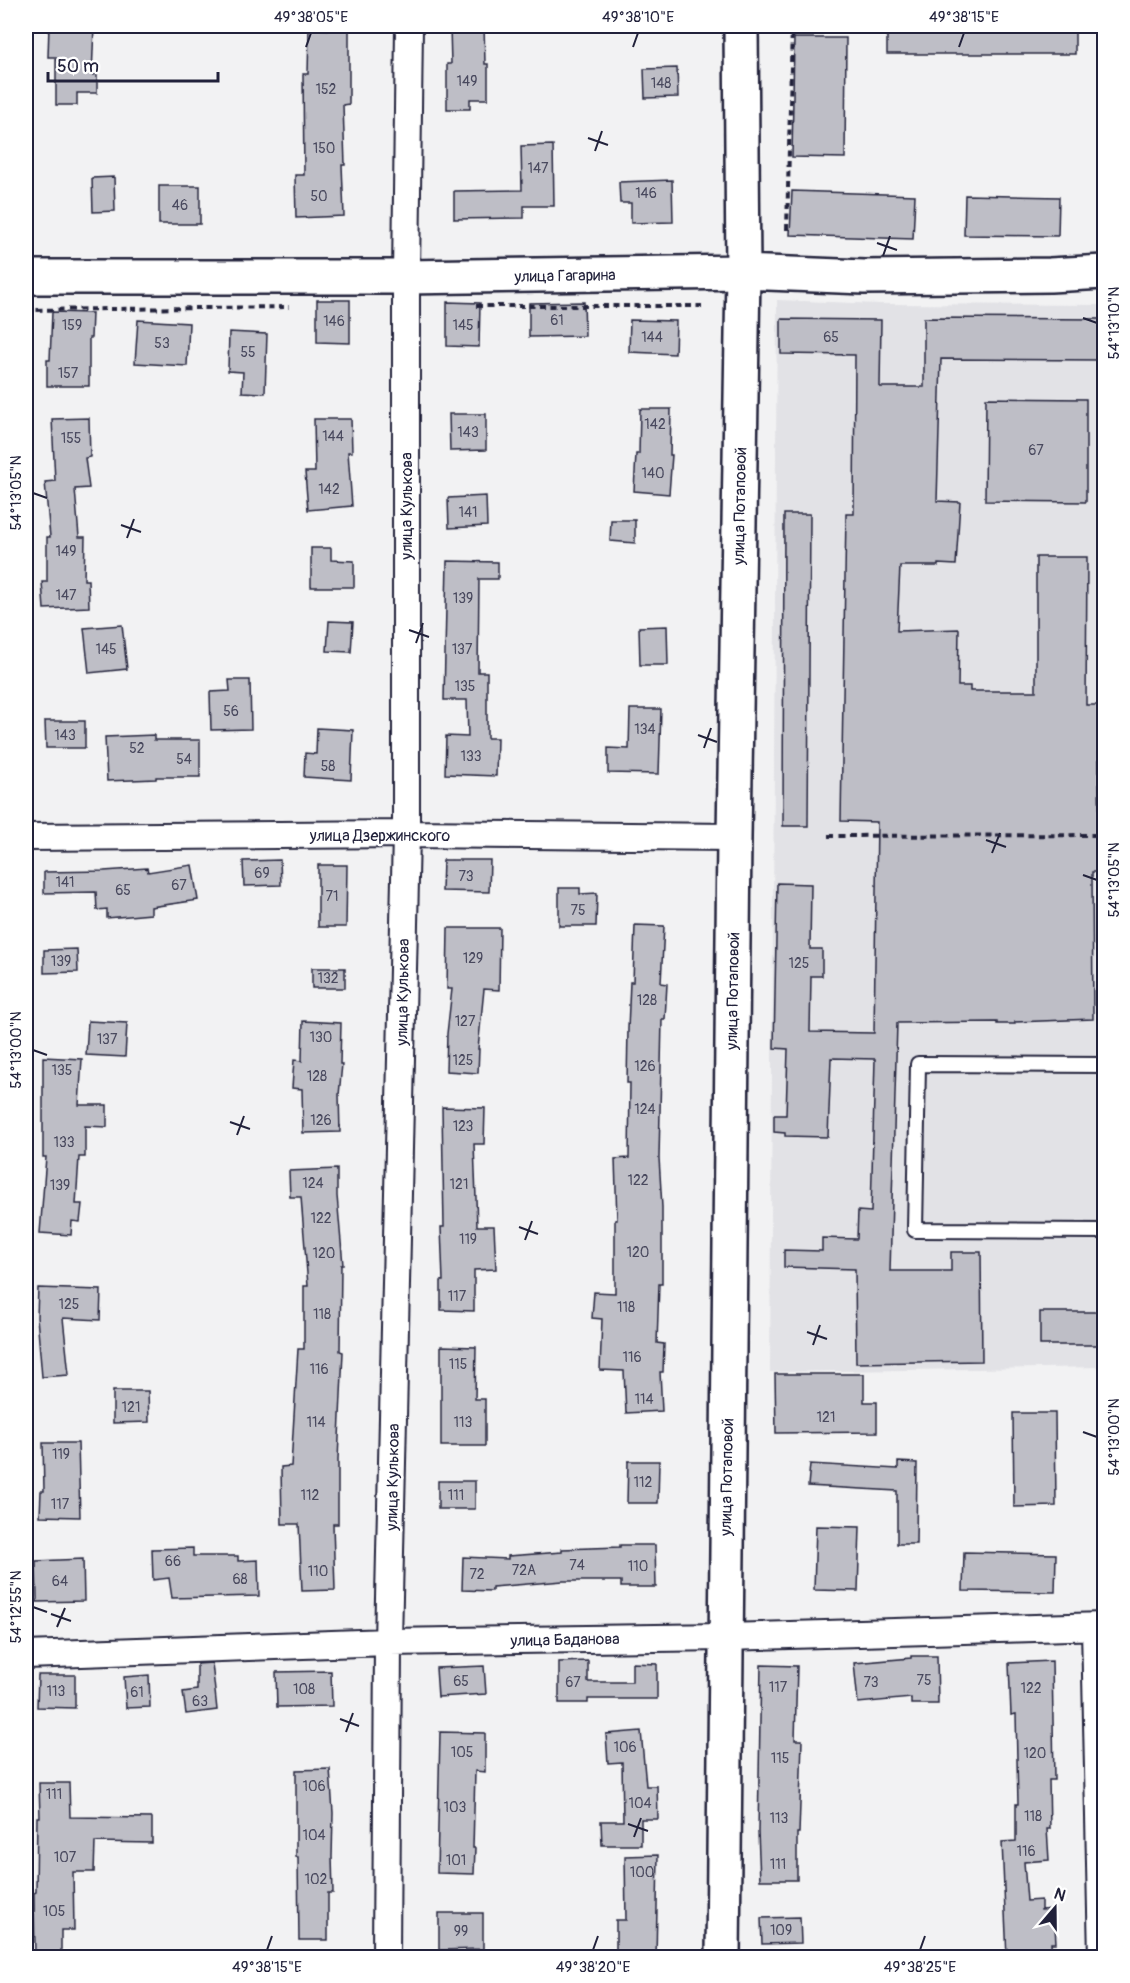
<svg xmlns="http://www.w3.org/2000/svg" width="1130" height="1983" font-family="Pangolin,sans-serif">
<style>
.built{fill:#e2e2e6}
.building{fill:#bebec6;stroke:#22223b;stroke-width:1.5}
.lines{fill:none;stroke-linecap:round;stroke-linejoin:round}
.service-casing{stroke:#22223b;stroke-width:18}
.minor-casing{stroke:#22223b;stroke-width:30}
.secondary-casing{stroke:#22223b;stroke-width:38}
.path{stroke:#22223b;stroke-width:4;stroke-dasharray:6 4.5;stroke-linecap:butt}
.service{stroke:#fff;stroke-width:14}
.minor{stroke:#fff;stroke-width:26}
.secondary{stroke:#fff;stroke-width:33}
.ticks{fill:none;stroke:#22223b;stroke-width:2}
.labels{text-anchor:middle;stroke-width:4.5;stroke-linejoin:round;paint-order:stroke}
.number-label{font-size:14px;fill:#49495e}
.street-label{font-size:16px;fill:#22223b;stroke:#fff}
.neatline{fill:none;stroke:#22223b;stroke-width:2}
.ticks-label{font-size:15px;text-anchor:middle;fill:#22223b}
</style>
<rect width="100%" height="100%" fill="#f2f2f3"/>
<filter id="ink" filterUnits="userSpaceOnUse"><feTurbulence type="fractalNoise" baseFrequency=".0167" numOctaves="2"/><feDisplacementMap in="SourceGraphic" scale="12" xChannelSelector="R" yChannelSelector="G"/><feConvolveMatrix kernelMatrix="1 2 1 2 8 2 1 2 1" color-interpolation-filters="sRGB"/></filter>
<g filter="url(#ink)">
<path class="built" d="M 777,300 L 880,304 L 1104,305 L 1104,1367 L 770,1372 Z"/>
<path class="building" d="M 49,26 L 94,26 L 92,75 L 97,74 L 97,93 L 77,93 L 77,105 L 56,105 L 56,57 L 48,57 Z
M 450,26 L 484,26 L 485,64 L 488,64 L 488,99 L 470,99 L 470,109 L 447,109 L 447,64 L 451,64 Z
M 887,26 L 1075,26 L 1075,54 L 887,54 Z
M 309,29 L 349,30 L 349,104 L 343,105 L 345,165 L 342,165 L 344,216 L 296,218 L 295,175 L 304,175 L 303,74 L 308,74 Z
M 794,38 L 846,38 L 845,158 L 792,157 Z
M 677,68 L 678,97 L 645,98 L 644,69 Z
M 553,145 L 554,206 L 524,206 L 524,218 L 454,219 L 454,191 L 522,190 L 521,146 Z
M 114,177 L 115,211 L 93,212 L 92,178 Z
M 672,180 L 673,222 L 631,223 L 631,203 L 620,203 L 619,182 Z
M 159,186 L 200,186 L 200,224 L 159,224 Z
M 792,191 L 915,195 L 913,239 L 790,235 Z
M 965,195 L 1059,197 L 1058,236 L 964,235 Z
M 317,300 L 350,300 L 350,343 L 317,342 Z
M 447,302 L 480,303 L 479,347 L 447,346 Z
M 584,302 L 585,336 L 529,337 L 529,303 Z
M 52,312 L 92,313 L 91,338 L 89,338 L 89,386 L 47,386 L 47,360 L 50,360 Z
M 924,318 L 1104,319 L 1104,360 L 941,359 L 937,501 L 960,502 L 956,565 L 938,564 L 938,566 L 900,566 L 897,631 L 959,629 L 958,686 L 970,686 L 970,691 L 1036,691 L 1036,557 L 1087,557 L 1086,705 L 1098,705 L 1100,852 L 1104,853 L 1104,872 L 1092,872 L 1093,1019 L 1015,1022 L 1015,1024 L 997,1024 L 997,1022 L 897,1023 L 890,1271 L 951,1271 L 951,1252 L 981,1252 L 982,1361 L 856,1363 L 855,1269 L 784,1267 L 784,1250 L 822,1251 L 822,1238 L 857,1239 L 858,1211 L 871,1212 L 875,1059 L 831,1058 L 828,1137 L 785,1136 L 785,1133 L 774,1132 L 774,1115 L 786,1115 L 788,1049 L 774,1048 L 777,883 L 811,884 L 810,949 L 822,949 L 822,976 L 811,976 L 810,1032 L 874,1033 L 877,822 L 841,821 L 846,514 L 854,514 L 855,355 L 781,354 L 781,319 L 881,320 L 880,387 L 924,387 Z
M 138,320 L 189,323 L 187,366 L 135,363 Z
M 630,320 L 676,321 L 675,354 L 629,352 Z
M 229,332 L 267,334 L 265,393 L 242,392 L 243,372 L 228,371 Z
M 986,398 L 1086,399 L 1086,502 L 985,501 Z
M 640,409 L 671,409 L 670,455 L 672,455 L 669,494 L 634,491 L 636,454 L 639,454 Z
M 449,414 L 486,414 L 486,450 L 450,451 Z
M 89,418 L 90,457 L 85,458 L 89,488 L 75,489 L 79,537 L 85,537 L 84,580 L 88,580 L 89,607 L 44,609 L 42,582 L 47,582 L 47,537 L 50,537 L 45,482 L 55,481 L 52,419 Z
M 314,419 L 351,419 L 352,452 L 348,452 L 352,506 L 308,510 L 305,472 L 315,472 Z
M 486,496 L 487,526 L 449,528 L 448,498 Z
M 784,514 L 810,514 L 808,826 L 783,826 Z
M 611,520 L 635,520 L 635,543 L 610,541 Z
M 311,548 L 331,548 L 331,560 L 354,561 L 354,587 L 311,587 Z
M 447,561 L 498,562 L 498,579 L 479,579 L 478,672 L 487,672 L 487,738 L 497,738 L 496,776 L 445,774 L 446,736 L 468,737 L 467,700 L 444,700 Z
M 329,621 L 353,622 L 351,652 L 327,651 Z
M 122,625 L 127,669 L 89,673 L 84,628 Z
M 667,626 L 668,665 L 640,665 L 639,627 Z
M 229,680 L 250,680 L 251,729 L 211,730 L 210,692 L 230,691 Z
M 630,709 L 661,709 L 659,774 L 608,773 L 608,748 L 629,749 Z
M 45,721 L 85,721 L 85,748 L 46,748 Z
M 317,728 L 353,730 L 351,780 L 304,777 L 305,753 L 316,754 Z
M 154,735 L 154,740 L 200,740 L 200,777 L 156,777 L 156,779 L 107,781 L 105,737 Z
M 280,860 L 281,885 L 244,886 L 243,861 Z
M 443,860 L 490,860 L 489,892 L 442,891 Z
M 192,865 L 198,900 L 151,907 L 151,914 L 107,918 L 107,909 L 97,910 L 96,892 L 44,893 L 44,872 L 104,871 L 147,868 L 148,872 Z
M 318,865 L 347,865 L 346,927 L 318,927 Z
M 559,888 L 580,888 L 580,894 L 597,893 L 596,926 L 559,926 Z
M 635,925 L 664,926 L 661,983 L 667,984 L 665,1019 L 662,1019 L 659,1158 L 662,1207 L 662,1284 L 659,1284 L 657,1343 L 664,1344 L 663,1372 L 660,1372 L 662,1411 L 626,1413 L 624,1371 L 600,1370 L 602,1319 L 592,1318 L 594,1292 L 615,1293 L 615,1220 L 617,1220 L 615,1159 L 629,1158 L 630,1083 L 627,1083 L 628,1029 L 630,982 L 633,982 Z
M 448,928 L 500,928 L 499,990 L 484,989 L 478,1049 L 479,1049 L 478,1073 L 446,1071 L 447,1034 L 452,989 L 447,989 Z
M 77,949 L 78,972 L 44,973 L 44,950 Z
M 312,968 L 345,968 L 345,988 L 312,988 Z
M 88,1021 L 127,1023 L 125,1057 L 86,1055 Z
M 303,1021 L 341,1023 L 340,1064 L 342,1064 L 339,1095 L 340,1132 L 303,1133 L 302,1089 L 292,1088 L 294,1060 L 302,1061 Z
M 43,1057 L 82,1059 L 79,1105 L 107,1105 L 107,1127 L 85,1126 L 85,1157 L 79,1157 L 76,1204 L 82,1204 L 80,1222 L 72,1221 L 71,1235 L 40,1233 L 46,1157 L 43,1157 Z
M 442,1107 L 485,1108 L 484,1144 L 474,1144 L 477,1226 L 494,1226 L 496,1269 L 474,1270 L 474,1311 L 441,1310 L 441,1281 L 443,1281 L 441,1227 L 444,1227 Z
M 337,1169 L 337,1196 L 343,1265 L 341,1265 L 340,1351 L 343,1352 L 338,1459 L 338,1524 L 333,1524 L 335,1590 L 302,1591 L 299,1524 L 282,1524 L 281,1467 L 291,1466 L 298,1349 L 304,1349 L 304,1286 L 308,1286 L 301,1197 L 290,1197 L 289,1171 Z
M 38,1288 L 101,1290 L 100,1320 L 63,1318 L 69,1375 L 42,1377 L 37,1317 Z
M 1040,1312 L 1104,1312 L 1104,1345 L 1040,1345 Z
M 441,1346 L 476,1347 L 475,1399 L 485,1399 L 485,1446 L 441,1446 Z
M 775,1374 L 864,1374 L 864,1402 L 877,1402 L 877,1432 L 776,1433 Z
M 113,1391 L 148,1391 L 149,1422 L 113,1423 Z
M 1013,1413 L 1055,1413 L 1056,1506 L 1014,1507 Z
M 43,1443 L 78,1443 L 80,1517 L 40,1516 L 41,1491 L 44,1491 Z
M 628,1461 L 659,1461 L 658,1503 L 627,1503 Z
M 898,1462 L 917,1463 L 916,1544 L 897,1544 L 897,1491 L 808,1486 L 810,1464 L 898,1469 Z
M 438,1481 L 475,1481 L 475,1509 L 438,1509 Z
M 816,1526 L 860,1527 L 858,1591 L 814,1590 Z
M 620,1545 L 655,1545 L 656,1587 L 621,1587 L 621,1581 L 563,1581 L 492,1587 L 492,1591 L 462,1590 L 463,1557 L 508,1559 L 508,1556 L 562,1552 L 562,1549 L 620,1547 Z
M 193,1548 L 193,1556 L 238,1556 L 238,1561 L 258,1560 L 259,1596 L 172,1598 L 169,1578 L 153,1580 L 152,1549 Z
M 964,1552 L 1056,1554 L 1055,1592 L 963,1591 Z
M 83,1559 L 84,1601 L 37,1602 L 36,1561 Z
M 911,1656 L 937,1656 L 938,1704 L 911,1704 L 911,1698 L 858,1703 L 854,1663 L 911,1658 Z
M 588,1661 L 588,1682 L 632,1682 L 632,1663 L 657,1664 L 657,1699 L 588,1699 L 588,1703 L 559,1703 L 559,1662 Z
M 1052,1661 L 1054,1780 L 1049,1780 L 1050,1829 L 1047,1829 L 1049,1860 L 1024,1862 L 1027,1901 L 1041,1900 L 1041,1910 L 1054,1909 L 1056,1943 L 1051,1943 L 1052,1958 L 1007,1958 L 1002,1842 L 1016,1841 L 1016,1804 L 1018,1804 L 1016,1714 L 1011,1715 L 1009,1663 Z
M 212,1663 L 217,1710 L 186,1714 L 183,1692 L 197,1690 L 197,1664 Z
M 761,1665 L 797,1666 L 795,1740 L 802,1740 L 800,1804 L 799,1833 L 797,1833 L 797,1880 L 760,1880 L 758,1832 Z
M 484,1666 L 486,1694 L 438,1697 L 436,1668 Z
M 331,1671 L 332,1706 L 277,1707 L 276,1672 Z
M 38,1675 L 75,1675 L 75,1708 L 37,1707 Z
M 149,1675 L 150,1707 L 126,1708 L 124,1677 Z
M 641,1731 L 646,1786 L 657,1786 L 658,1819 L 641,1819 L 641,1845 L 602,1845 L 601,1821 L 623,1821 L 622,1762 L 608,1763 L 606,1734 Z
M 440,1732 L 485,1733 L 485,1772 L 475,1771 L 473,1848 L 475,1848 L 474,1874 L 437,1873 Z
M 330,1769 L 333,1813 L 332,1857 L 333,1893 L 328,1893 L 328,1940 L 299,1940 L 298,1857 L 296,1857 L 296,1770 Z
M 39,1783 L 69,1783 L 70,1817 L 152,1818 L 152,1843 L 95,1842 L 94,1872 L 73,1872 L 74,1930 L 61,1930 L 61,1956 L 35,1956 L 34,1893 L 36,1892 L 37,1817 L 40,1817 Z
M 658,1855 L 656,1958 L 616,1958 L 616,1920 L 626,1920 L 625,1856 Z
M 439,1913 L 483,1913 L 483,1949 L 439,1950 Z
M 800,1917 L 801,1943 L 762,1944 L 761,1918 Z"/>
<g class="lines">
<defs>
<path id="service" d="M 1104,1065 L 918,1064 L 915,1230 L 1104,1231"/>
<path id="minor" d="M 26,837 L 406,834 L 734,837
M 1095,1627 L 1102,1958
M 26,1655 L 388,1642 L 724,1637 L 1104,1626
M 386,1958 L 388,1642 L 406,834 L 406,277 L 409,26"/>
<path id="secondary" d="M 26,277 L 406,277 L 743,272 L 864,277 L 1050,275 L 1104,272
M 723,1958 L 734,837 L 743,272 L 741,26"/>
</defs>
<use href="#service" class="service-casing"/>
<use href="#minor" class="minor-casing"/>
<use href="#secondary" class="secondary-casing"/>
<path class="path" d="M 787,230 L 792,26
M 476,306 L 702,306
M 26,310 L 289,307
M 828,836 L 1104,835"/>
<use href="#service" class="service"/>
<use href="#minor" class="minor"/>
<use href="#secondary" class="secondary"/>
</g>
</g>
<path class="ticks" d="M 306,47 L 311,33M 633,47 L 638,33M 959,47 L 964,33M 588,138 L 608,145M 595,151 L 602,131M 877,243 L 897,250M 883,256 L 890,236M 1083,318 L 1097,323M 33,493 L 47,498M 121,525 L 141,532M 127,538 L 134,519M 409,630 L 429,637M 416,643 L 423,623M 698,735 L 717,742M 704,748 L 711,728M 986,840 L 1006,847M 992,853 L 1000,833M 1083,875 L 1097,880M 33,1050 L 47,1055M 230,1122 L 250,1129M 237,1135 L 244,1116M 519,1227 L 538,1234M 525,1240 L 532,1221M 807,1332 L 827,1339M 813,1345 L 820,1325M 1083,1432 L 1097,1437M 33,1607 L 47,1612M 51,1614 L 71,1621M 57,1627 L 65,1608M 340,1719 L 359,1726M 346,1732 L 353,1713M 628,1824 L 648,1831M 634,1837 L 641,1818M 267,1950 L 272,1936M 593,1950 L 598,1936M 920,1950 L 925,1936"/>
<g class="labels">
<g class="number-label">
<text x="467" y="86">149</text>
<text x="661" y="88">148</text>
<text x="326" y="94">152</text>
<text x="324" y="153">150</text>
<text x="538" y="173">147</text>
<text x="646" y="198">146</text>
<text x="319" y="201">50</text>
<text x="180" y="210">46</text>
<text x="557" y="325">61</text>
<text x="334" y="326">146</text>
<text x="72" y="330">159</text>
<text x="463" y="330">145</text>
<text x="652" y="342">144</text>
<text x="831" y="342">65</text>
<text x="162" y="348">53</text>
<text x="248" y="357">55</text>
<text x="68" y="378">157</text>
<text x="655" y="429">142</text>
<text x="468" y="437">143</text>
<text x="333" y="441">144</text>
<text x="71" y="443">155</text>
<text x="1036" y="455">67</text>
<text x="653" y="478">140</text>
<text x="329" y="494">142</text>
<text x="468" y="517">141</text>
<text x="66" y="556">149</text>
<text x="66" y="600">147</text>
<text x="463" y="603">139</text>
<text x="106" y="654">145</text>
<text x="462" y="654">137</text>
<text x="465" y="691">135</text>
<text x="231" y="716">56</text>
<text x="645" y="734">134</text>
<text x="65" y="740">143</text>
<text x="137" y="753">52</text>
<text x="471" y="761">133</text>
<text x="184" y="764">54</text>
<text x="328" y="771">58</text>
<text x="262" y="878">69</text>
<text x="466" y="881">73</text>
<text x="65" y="887">141</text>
<text x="179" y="890">67</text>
<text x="123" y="895">65</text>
<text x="332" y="901">71</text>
<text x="578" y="915">75</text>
<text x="473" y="963">129</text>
<text x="61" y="966">139</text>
<text x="799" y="968">125</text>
<text x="328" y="983">132</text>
<text x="647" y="1005">128</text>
<text x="465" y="1026">127</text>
<text x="321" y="1042">130</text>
<text x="107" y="1044">137</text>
<text x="463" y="1065">125</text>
<text x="645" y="1071">126</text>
<text x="62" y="1075">135</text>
<text x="317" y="1081">128</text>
<text x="645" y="1114">124</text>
<text x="321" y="1125">126</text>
<text x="463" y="1131">123</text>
<text x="64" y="1147">133</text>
<text x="638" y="1185">122</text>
<text x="313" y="1188">124</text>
<text x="459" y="1189">121</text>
<text x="60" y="1190">139</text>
<text x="321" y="1223">122</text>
<text x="468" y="1244">119</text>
<text x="638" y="1257">120</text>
<text x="324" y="1258">120</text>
<text x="457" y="1301">117</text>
<text x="69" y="1309">125</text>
<text x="626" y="1312">118</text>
<text x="322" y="1319">118</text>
<text x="632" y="1362">116</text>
<text x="458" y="1369">115</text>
<text x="319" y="1374">116</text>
<text x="644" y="1404">114</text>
<text x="131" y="1412">121</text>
<text x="826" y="1422">121</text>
<text x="316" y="1427">114</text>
<text x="463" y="1427">113</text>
<text x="61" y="1459">119</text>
<text x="643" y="1487">112</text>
<text x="310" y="1500">112</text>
<text x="456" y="1500">111</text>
<text x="60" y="1509">117</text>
<text x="173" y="1566">66</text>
<text x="577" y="1570">74</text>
<text x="638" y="1571">110</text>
<text x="524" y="1575">72А</text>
<text x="318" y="1576">110</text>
<text x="477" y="1579">72</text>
<text x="240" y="1584">68</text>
<text x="60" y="1586">64</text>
<text x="924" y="1685">75</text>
<text x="461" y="1686">65</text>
<text x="573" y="1687">67</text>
<text x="871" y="1687">73</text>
<text x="778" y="1692">117</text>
<text x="1031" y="1693">122</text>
<text x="304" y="1694">108</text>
<text x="56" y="1696">113</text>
<text x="137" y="1697">61</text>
<text x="200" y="1706">63</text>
<text x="625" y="1752">106</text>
<text x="462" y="1757">105</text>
<text x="1035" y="1758">120</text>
<text x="780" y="1763">115</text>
<text x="314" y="1791">106</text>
<text x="54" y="1799">111</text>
<text x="640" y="1808">104</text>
<text x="455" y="1812">103</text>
<text x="1033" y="1821">118</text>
<text x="779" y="1823">113</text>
<text x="314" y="1840">104</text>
<text x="1026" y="1856">116</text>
<text x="65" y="1862">107</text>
<text x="456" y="1865">101</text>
<text x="778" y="1869">111</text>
<text x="642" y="1877">100</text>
<text x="316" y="1884">102</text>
<text x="54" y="1916">105</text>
<text x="781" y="1935">109</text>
<text x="461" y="1936">99</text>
</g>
<g class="street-label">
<text transform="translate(565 275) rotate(-1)" y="6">улица Гагарина</text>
<text transform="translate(406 506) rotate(-90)" y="6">улица Кулькова</text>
<text transform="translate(739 506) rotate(-89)" y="6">улица Потаповой</text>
<text x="380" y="841">улица Дзержинского</text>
<text transform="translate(732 991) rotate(-89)" y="6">улица Потаповой</text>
<text transform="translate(402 992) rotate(-89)" y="6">улица Кулькова</text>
<text transform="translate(392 1477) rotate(-89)" y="6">улица Кулькова</text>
<text transform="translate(726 1477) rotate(-89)" y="6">улица Потаповой</text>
<text transform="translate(565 1639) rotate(-1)" y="6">улица Баданова</text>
</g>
</g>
<rect width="1130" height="1983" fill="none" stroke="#fff" stroke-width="66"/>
<g transform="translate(1055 1908) rotate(20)" stroke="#ffffff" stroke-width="4.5" paint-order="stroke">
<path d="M0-4.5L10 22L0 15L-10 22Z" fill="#22223b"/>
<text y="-9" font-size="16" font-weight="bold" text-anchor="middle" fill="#22223b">N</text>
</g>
<path d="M48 72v9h170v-9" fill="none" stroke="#22223b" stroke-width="3"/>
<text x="57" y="72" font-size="18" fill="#22223b" stroke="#ffffff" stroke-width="4.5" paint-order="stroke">50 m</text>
<rect x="33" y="33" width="1064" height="1917" class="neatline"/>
<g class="ticks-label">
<text x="311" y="22">49°38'05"E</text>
<text x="638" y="22">49°38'10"E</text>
<text x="964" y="22">49°38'15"E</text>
<text transform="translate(1114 323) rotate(-90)" y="5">54°13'10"N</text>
<text transform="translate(16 493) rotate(-90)" y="5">54°13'05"N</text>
<text transform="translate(1114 880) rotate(-90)" y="5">54°13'05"N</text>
<text transform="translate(16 1050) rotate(-90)" y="5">54°13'00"N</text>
<text transform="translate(1114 1437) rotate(-90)" y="5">54°13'00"N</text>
<text transform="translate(16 1607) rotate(-90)" y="5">54°12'55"N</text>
<text x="267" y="1972">49°38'15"E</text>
<text x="593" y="1972">49°38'20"E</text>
<text x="920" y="1972">49°38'25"E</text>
</g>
</svg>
